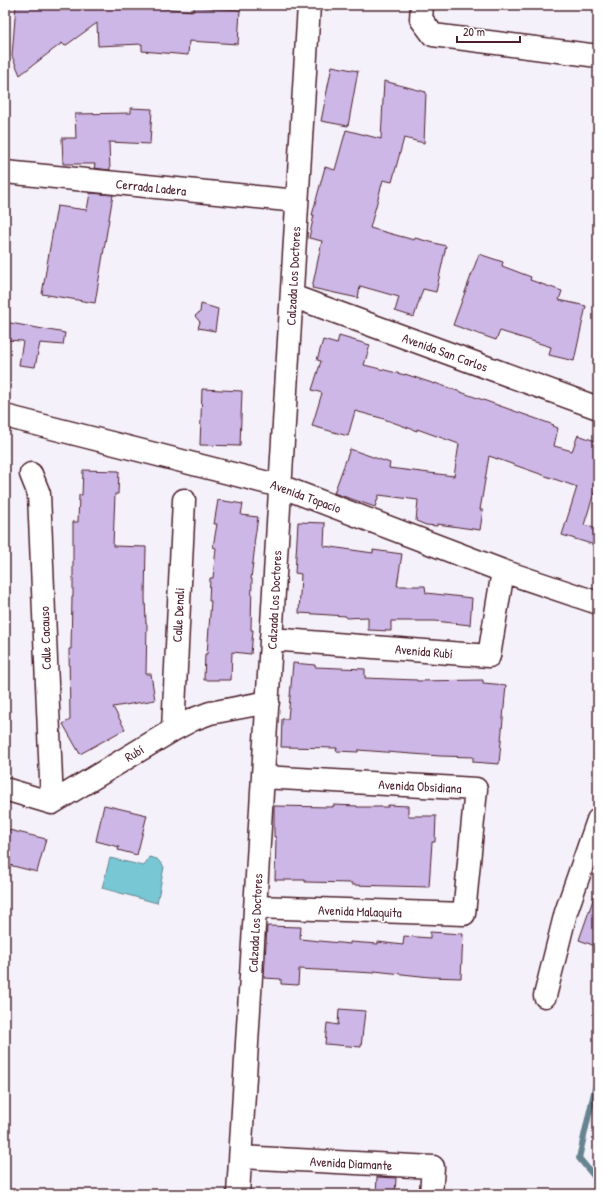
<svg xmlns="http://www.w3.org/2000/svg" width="603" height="1199" font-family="'Patrick Hand',sans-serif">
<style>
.water{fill:#78c7d4;stroke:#668490}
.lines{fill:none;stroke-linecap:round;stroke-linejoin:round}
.stream{stroke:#668490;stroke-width:6}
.building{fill:#cdb7e7;stroke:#4a1f2b}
.minor-casing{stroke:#4a1f2b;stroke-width:25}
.minor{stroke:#fff;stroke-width:22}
.labels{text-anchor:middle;stroke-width:3.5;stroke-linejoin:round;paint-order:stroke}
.street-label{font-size:13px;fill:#4a1f2b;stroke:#fff}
</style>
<rect width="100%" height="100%" fill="#f5f1fa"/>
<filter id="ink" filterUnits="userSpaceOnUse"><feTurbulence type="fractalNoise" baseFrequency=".025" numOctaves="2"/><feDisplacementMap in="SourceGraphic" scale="8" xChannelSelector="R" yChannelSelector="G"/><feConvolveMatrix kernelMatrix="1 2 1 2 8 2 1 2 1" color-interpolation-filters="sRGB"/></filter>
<g filter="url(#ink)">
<path class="water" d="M 149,857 L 157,859 L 164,867 L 157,903 L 102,888 L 110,858 L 144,866 Z"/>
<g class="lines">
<path class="stream" d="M 598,1075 L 579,1158 L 598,1181"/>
</g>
<path class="building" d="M 16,5 L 147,5 L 147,7 L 194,11 L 194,7 L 240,10 L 238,44 L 189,41 L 188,55 L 142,51 L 142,44 L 98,46 L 97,23 L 65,46 L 62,43 L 20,75 L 12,56 Z
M 332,66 L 358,71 L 348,126 L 321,121 Z
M 384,81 L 426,92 L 424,143 L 404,138 L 392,182 L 383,180 L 370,228 L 414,240 L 415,238 L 446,246 L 436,292 L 423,289 L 414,317 L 395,311 L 399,297 L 360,286 L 358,298 L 312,288 L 322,241 L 309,238 L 314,215 L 312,215 L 325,167 L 335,170 L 346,130 L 381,139 Z
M 131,108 L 152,109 L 150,144 L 109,142 L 110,170 L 94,168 L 95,164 L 63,164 L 62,138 L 76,138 L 75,114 L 131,113 Z
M 90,193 L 113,195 L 95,303 L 42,294 L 57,206 L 87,210 Z
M 479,254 L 503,262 L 502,266 L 531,277 L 530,280 L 562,291 L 559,300 L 586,306 L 574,361 L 549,355 L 551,347 L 500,331 L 496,340 L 453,325 Z
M 201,304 L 218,309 L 215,331 L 198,328 L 200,322 L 195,316 L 200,312 Z
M 5,322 L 65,333 L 63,345 L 40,343 L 35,367 L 19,365 L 23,341 L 5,340 Z
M 339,336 L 370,345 L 364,365 L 405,375 L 405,374 L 435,384 L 435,383 L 554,425 L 553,426 L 558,428 L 554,446 L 572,451 L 578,435 L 598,442 L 598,494 L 594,493 L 584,525 L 598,529 L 598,546 L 562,535 L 577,487 L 489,456 L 480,510 L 483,510 L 480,530 L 437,524 L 437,526 L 426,525 L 416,521 L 418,500 L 379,495 L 375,507 L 334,493 L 350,449 L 390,463 L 389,468 L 454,476 L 459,444 L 417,429 L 417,431 L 381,418 L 355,411 L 348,436 L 312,426 L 322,393 L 312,390 L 321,361 L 317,360 L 323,340 L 337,344 Z
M 202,389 L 242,391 L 240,446 L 200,445 Z
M 83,470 L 119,471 L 118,494 L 115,494 L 113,546 L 146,547 L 145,597 L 146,624 L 147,624 L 146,674 L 151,674 L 155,700 L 113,707 L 125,729 L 80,754 L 63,724 L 70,720 L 69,649 L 71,649 L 72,597 L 73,597 L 73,522 L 78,522 L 79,495 L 82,495 Z
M 218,500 L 243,504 L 241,515 L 258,517 L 254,544 L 255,545 L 251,579 L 252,579 L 251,630 L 253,630 L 251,654 L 232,652 L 231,680 L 204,680 L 205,654 L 207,654 L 211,601 L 209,601 L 210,578 L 213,578 L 216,548 L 213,547 L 217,524 L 214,524 Z
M 298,522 L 325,523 L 324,546 L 373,553 L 373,550 L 402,554 L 397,586 L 425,586 L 426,593 L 472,598 L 470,625 L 435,621 L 391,621 L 391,631 L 368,630 L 368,617 L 346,618 L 346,616 L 299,613 L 301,574 L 295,573 Z
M 293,663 L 315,665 L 315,667 L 365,669 L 365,678 L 417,680 L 417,681 L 483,680 L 483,683 L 506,685 L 499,764 L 473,762 L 473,757 L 440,756 L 358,750 L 358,752 L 336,751 L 337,748 L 281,747 L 282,719 L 288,719 Z
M 104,805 L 147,815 L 137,855 L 118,850 L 119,847 L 96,841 Z
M 333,805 L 357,806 L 357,807 L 388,807 L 388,805 L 408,806 L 408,816 L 436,816 L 435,842 L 432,842 L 429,887 L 352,885 L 352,883 L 305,882 L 305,880 L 275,880 L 276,837 L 274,837 L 274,806 L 333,807 Z
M 5,829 L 46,839 L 37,872 L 5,864 Z
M 595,894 L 598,895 L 598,947 L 579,940 Z
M 267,926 L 301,927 L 300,939 L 350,944 L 350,942 L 378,944 L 378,942 L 403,945 L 404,936 L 430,938 L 430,932 L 463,934 L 461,978 L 430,977 L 374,971 L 374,973 L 299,969 L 298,985 L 281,984 L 281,979 L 264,978 Z
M 339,1009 L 365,1011 L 361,1047 L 325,1044 L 327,1023 L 338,1025 Z
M 377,1177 L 396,1178 L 395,1194 L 376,1194 Z"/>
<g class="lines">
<defs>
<path id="minor" d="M 422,5 L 421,19 L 433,35 L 598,56
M 5,172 L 297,201
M 292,296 L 598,408
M 5,416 L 280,486 L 503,571 L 598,603
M 31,474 L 39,494 L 52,803
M 271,639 L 489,656 L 503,571
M 173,730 L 184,500
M 5,789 L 52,803 L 173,730 L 194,719 L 210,713 L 268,702
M 256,907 L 464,914 L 476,789 L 263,777
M 545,996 L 566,912 L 598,820
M 241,1157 L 433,1167 L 431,1194
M 238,1194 L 309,5"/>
</defs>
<use href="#minor" class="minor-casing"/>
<use href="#minor" class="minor"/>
</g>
</g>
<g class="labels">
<g class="street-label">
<text transform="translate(151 187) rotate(6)" y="5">Cerrada Ladera</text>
<text transform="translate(293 276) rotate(-87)" y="5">Calzada Los Doctores</text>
<text transform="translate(445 352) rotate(20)" y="5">Avenida San Carlos</text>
<text transform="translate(306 496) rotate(20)" y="5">Avenida Topacio</text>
<text transform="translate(274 600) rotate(-87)" y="5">Calzada Los Doctores</text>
<text transform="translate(178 615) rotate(-87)" y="5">Calle Denali</text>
<text transform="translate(45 638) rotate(-92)" y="5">Calle Cacauso</text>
<text transform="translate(424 651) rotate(5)" y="5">Avenida Rubí</text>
<text transform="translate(134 753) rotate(-31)" y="5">Rubí</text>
<text transform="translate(420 786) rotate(3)" y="5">Avenida Obsidiana</text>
<text transform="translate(360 911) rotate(2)" y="5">Avenida Malaquita</text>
<text transform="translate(255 923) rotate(-87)" y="5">Calzada Los Doctores</text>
<text transform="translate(351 1163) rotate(3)" y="5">Avenida Diamante</text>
</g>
</g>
<rect width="603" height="1199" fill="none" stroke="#fff" stroke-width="20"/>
<rect x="10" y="10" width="583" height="1179" fill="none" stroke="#4a1f2b" stroke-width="1.5" filter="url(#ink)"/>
<path d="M457 36v6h63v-6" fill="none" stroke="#4a1f2b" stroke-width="2"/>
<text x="463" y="36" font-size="12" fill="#4a1f2b" stroke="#ffffff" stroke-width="3" paint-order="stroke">20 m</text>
</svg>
